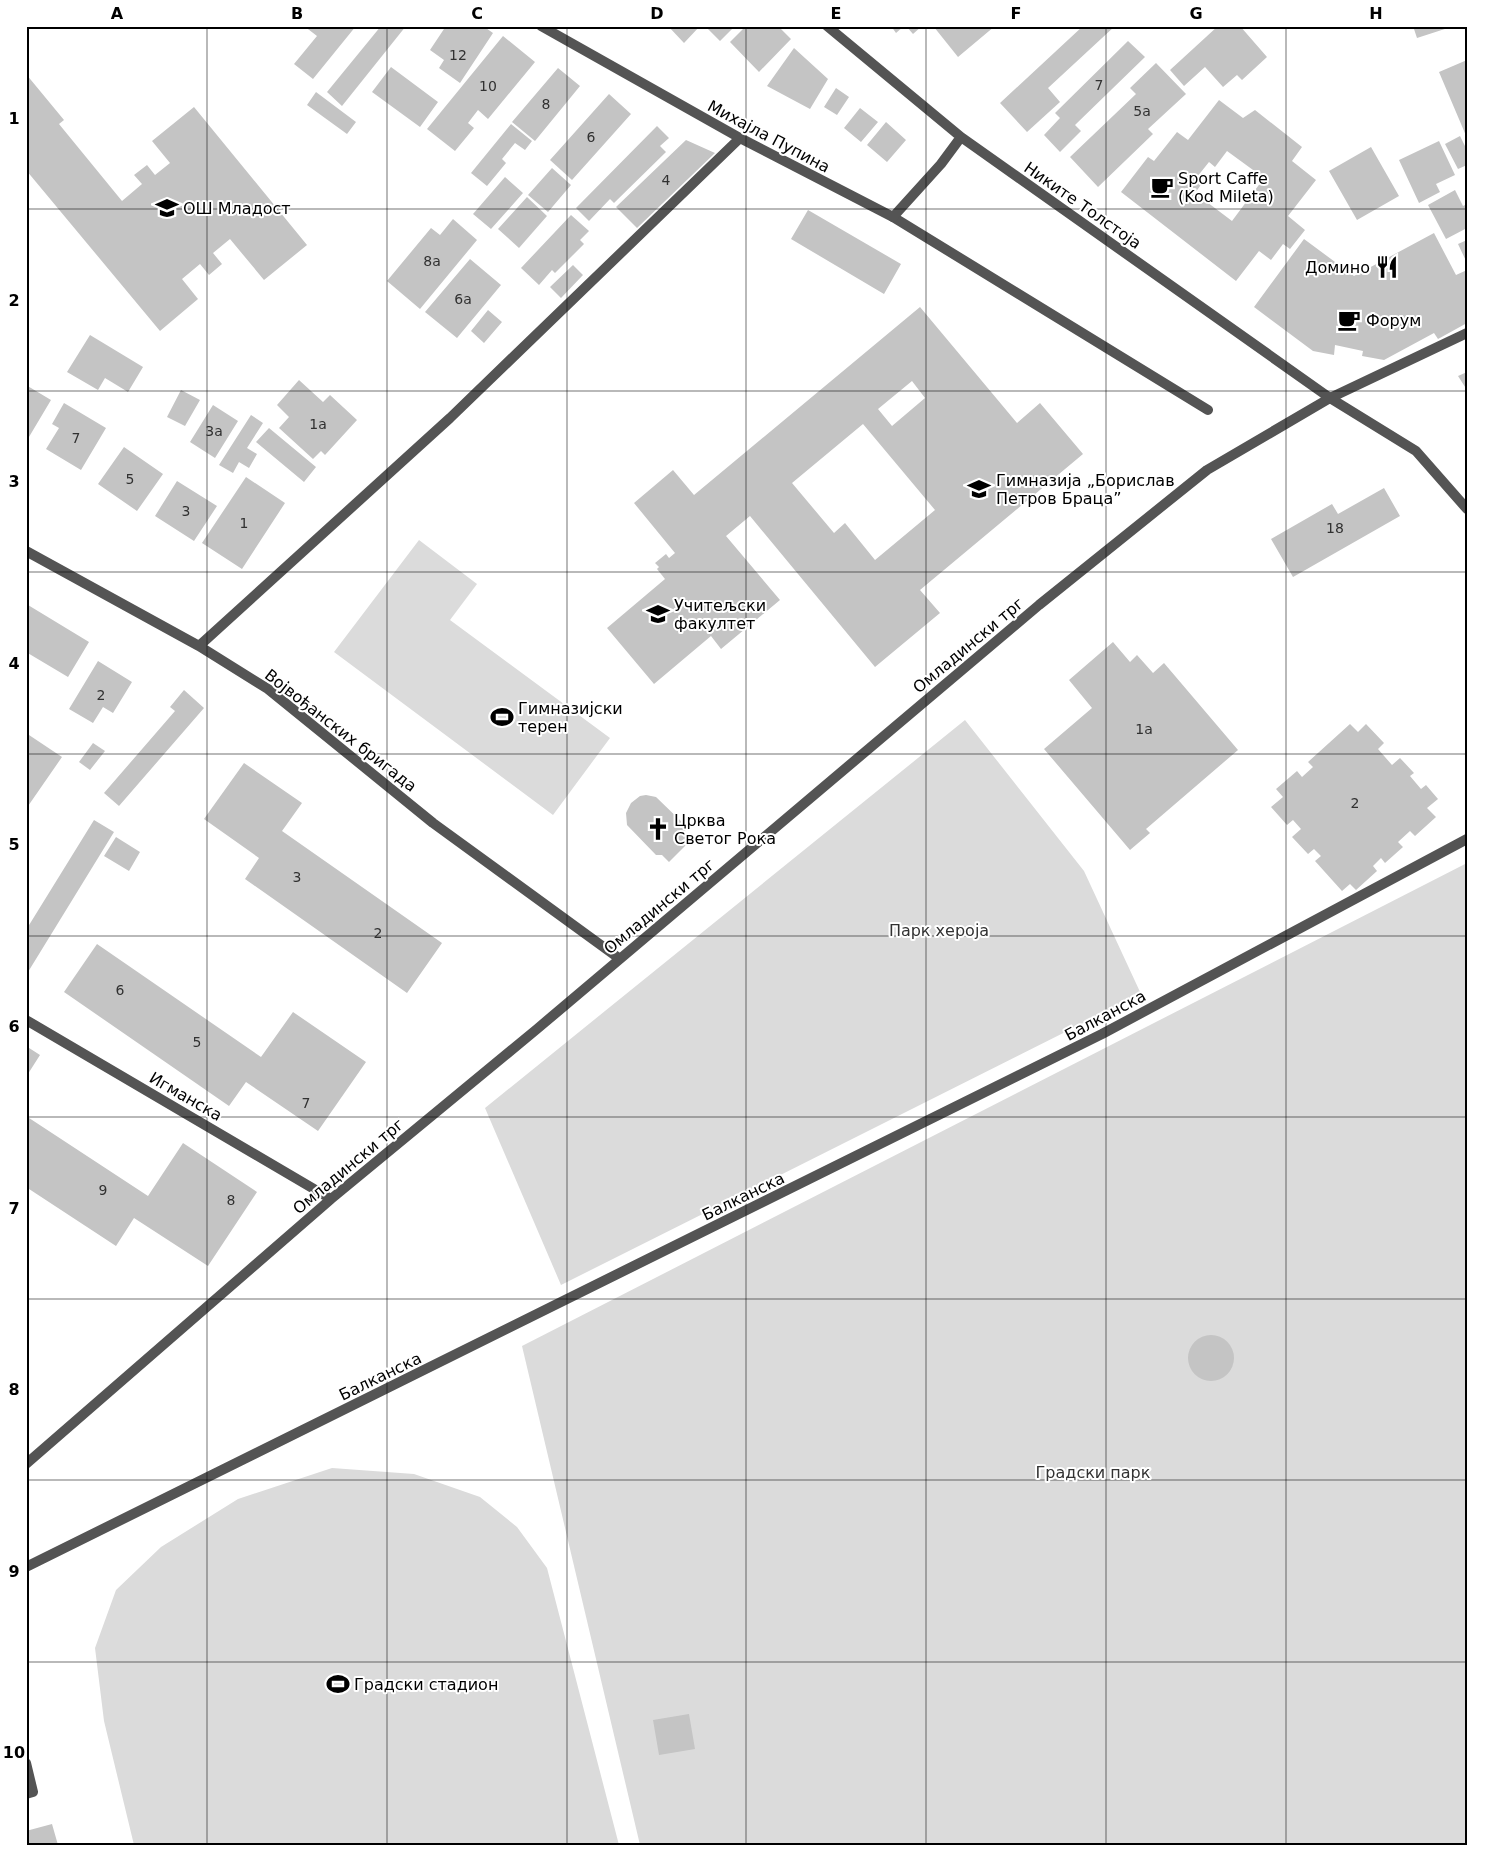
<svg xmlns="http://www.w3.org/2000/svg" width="1493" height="1871" font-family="'DejaVu Sans',sans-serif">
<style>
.green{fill:#dbdbdb}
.building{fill:#c4c4c4;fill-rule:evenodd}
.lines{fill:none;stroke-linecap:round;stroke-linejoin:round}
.lane{stroke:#545454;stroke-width:10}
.street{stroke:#545454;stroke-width:10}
.grid{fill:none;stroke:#000;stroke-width:1;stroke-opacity:0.55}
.labels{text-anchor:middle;stroke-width:4;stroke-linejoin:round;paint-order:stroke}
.number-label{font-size:14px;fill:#313131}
.street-label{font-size:16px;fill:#000;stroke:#fff}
.poi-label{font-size:16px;fill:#000;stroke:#fff;text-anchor:start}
.park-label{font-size:16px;fill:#323232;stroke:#fff}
.neatline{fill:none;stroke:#000;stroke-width:2}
.grid-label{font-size:16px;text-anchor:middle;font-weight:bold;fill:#000}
</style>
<rect width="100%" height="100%" fill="#fff"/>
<path class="green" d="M 419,540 L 477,584 L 450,620 L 610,738 L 553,815 L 334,652 Z
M 965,720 L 1084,871 L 1141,994 L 561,1285 L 485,1108 Z
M 1467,863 L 1467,1845 L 640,1845 L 522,1346 Z
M 332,1468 L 414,1474 L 480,1497 L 517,1527 L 547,1568 L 619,1845 L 134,1845 L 104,1721 L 95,1648 L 116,1590 L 161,1547 L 238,1499 Z"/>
<path class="building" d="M 304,26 L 356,26 L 313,79 L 294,64 L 317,36 Z
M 381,26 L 406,26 L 342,106 L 327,92 Z
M 446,26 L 483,26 L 493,33 L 460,83 L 439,68 L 444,60 L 430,50 Z
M 668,26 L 700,26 L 684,43 Z
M 705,26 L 735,26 L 720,41 Z
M 746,26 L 778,26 L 791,39 L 759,72 L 730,42 Z
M 891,26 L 904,26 L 896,33 Z
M 906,26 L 922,26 L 913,34 Z
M 935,26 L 995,26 L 958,57 L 934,27 Z
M 1083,26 L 1115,26 L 1048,88 L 1060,102 L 1027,132 L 1000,103 Z
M 1218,26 L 1240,26 L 1267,57 L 1242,80 L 1237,75 L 1223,87 L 1205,67 L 1184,86 L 1170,70 Z
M 1413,26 L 1451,26 L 1451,27 L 1417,38 Z
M 503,36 L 535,62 L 488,119 L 478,110 L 468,123 L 474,128 L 455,151 L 427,129 Z
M 1128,41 L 1145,57 L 1075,125 L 1081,131 L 1060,152 L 1044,135 L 1060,118 L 1055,113 Z
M 794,48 L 828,79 L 810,109 L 767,86 Z
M 1467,60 L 1467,138 L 1439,72 Z
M 1156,63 L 1186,94 L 1148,129 L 1153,134 L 1098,187 L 1070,157 L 1136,94 L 1130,88 Z
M 391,67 L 438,102 L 420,127 L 372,92 Z
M 558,68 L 580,86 L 535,141 L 512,122 Z
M 26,74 L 64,120 L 59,124 L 122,201 L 142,184 L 134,175 L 147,165 L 155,175 L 170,163 L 152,141 L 194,107 L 307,245 L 264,280 L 230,239 L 213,253 L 222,264 L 209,275 L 200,264 L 182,279 L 198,299 L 160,331 L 26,170 Z
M 836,88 L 849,97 L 837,115 L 824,107 Z
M 316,92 L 356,122 L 347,134 L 307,105 Z
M 609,94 L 631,114 L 572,180 L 550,160 Z
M 1219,100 L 1243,118 L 1255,110 L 1302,147 L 1292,161 L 1316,180 L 1288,216 L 1305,230 L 1290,249 L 1283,244 L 1271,260 L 1259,251 L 1236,281 L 1121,192 L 1148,157 L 1154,161 L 1177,132 L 1188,140 ZM 1227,151 L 1264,178 L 1232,221 L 1195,193 L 1203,182 L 1197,177 L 1209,162 L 1215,167 Z
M 860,108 L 878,122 L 861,142 L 844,128 Z
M 886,122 L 906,140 L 887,162 L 867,145 Z
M 511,124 L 532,141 L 525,150 L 515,143 L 502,159 L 506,163 L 487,186 L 471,173 Z
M 657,126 L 669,138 L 660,146 L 666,152 L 614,203 L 610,199 L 589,221 L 576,208 Z
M 1460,136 L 1467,150 L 1467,165 L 1458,169 L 1445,144 Z
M 686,140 L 715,153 L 637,228 L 616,207 Z
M 1439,141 L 1455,175 L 1436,184 L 1440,192 L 1419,203 L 1399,160 Z
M 1371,147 L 1399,196 L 1357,220 L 1329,171 Z
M 552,168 L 571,185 L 548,212 L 528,195 Z
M 505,177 L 523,193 L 491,229 L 473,214 Z
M 1455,190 L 1463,206 L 1467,204 L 1467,228 L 1446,239 L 1428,205 Z
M 527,197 L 547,216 L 519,248 L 498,229 Z
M 808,210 L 901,264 L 884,294 L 791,239 Z
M 571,215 L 589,231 L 580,240 L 584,244 L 555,273 L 552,270 L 539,285 L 521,268 Z
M 453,219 L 477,240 L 420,309 L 387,281 L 431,228 L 440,235 Z
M 1434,233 L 1456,275 L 1467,270 L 1467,323 L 1438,339 L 1434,333 L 1384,360 L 1362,356 L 1363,351 L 1335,345 L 1334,355 L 1313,351 L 1254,307 L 1304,239 L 1354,276 Z
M 1467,240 L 1467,263 L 1458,244 Z
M 470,259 L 501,285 L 457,338 L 425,312 Z
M 573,265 L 583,275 L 561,298 L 550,287 Z
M 920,307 L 1017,423 L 1040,403 L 1083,454 L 920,590 L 940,613 L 875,667 L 750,516 L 726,536 L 780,600 L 721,649 L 711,636 L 654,684 L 607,628 L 665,579 L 657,569 L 659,567 L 655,563 L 666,554 L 669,558 L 675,553 L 634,503 L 673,470 L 694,495 ZM 912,381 L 925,398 L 892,426 L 878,409 ZM 863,424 L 935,510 L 875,560 L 845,523 L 834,533 L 792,483 Z
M 488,310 L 502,322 L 484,343 L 471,331 Z
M 90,335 L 143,367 L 128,392 L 105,378 L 98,390 L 67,372 Z
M 1467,372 L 1467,390 L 1458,376 Z
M 299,380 L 323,402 L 330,395 L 357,420 L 325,455 L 321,451 L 313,459 L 279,428 L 289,417 L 277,405 Z
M 26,385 L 51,400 L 26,442 Z
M 181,390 L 200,400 L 185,426 L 167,417 Z
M 64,403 L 106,428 L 81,470 L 46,449 L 59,428 L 52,424 Z
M 213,405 L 238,421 L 215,458 L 190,442 Z
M 251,415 L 263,423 L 247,448 L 257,454 L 249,468 L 239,462 L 233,473 L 219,465 Z
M 269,428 L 316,467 L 304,482 L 256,442 Z
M 124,447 L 163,474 L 137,511 L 98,484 Z
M 246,477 L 285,503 L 242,569 L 202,543 Z
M 177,481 L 217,506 L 194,541 L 155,516 Z
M 1384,488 L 1400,516 L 1293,577 L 1271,539 L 1332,504 L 1338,514 Z
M 28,605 L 89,642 L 68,677 L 26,652 L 26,608 Z
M 1113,642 L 1130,662 L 1137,655 L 1153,673 L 1164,663 L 1238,750 L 1146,829 L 1150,833 L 1130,850 L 1044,749 L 1092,708 L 1069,680 Z
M 98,661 L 132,682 L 113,713 L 103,707 L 93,723 L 69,709 Z
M 184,690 L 204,708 L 119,806 L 104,793 L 175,711 L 170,707 Z
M 1350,724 L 1358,732 L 1366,724 L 1384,743 L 1378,749 L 1392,765 L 1400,758 L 1414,773 L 1410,776 L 1421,789 L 1426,785 L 1438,799 L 1427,808 L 1436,817 L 1415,836 L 1410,831 L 1398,842 L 1403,847 L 1385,863 L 1381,858 L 1373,866 L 1377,871 L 1356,890 L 1350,884 L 1342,891 L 1315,861 L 1321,856 L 1314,849 L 1308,854 L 1292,837 L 1301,829 L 1293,820 L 1287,825 L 1271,807 L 1283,797 L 1276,789 L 1297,771 L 1302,777 L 1313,767 L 1308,762 Z
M 26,733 L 62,757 L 26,809 Z
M 93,743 L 105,751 L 90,770 L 79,762 Z
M 244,763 L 302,803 L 282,831 L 442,943 L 407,993 L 245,879 L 259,858 L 204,819 Z
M 646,795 L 656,797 L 686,826 L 685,832 L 692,839 L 669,862 L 662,855 L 656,855 L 627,825 L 626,813 L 631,803 L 640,796 Z
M 94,820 L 114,832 L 28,972 L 26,971 L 26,930 Z
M 116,837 L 140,852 L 129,871 L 104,856 Z
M 97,944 L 261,1057 L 293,1012 L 366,1062 L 318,1131 L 246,1082 L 229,1106 L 64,992 Z
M 26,1046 L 40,1055 L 26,1077 Z
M 26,1116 L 148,1196 L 183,1143 L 257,1192 L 208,1266 L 134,1218 L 116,1246 L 26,1187 Z
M1188 1358a23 23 0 1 1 46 0a23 23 0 1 1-46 0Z
M 689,1714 L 695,1749 L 659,1755 L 653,1720 Z
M 52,1824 L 58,1845 L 26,1845 L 26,1831 Z"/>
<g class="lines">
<path class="lane" d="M 893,217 L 1208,410
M 26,1763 L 33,1792 L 26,1794"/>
<path class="street" d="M 541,26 L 740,138 L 893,217 L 941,164 L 961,137
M 827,26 L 961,137 L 1330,398 L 1416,451 L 1467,509
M 26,551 L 199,646 L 268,689 L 433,823 L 620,959
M 199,646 L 450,418 L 740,138
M 26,1020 L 331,1199
M 26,1464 L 331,1199 L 537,1029 L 1039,605 L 1207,470 L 1330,398 L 1467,333
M 26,1567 L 1102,1034 L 1467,839"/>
</g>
<path class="grid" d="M 207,26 L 207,1845M 387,26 L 387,1845M 567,26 L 567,1845M 746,26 L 746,1845M 926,26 L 926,1845M 1106,26 L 1106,1845M 1286,26 L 1286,1845M 26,209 L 1467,209M 26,391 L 1467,391M 26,572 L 1467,572M 26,754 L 1467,754M 26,936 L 1467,936M 26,1117 L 1467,1117M 26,1299 L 1467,1299M 26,1480 L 1467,1480M 26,1662 L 1467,1662"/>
<defs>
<symbol id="cafe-bare" viewBox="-9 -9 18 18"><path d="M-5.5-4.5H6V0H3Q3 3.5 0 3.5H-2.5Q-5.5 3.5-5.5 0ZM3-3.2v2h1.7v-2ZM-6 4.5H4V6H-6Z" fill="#000" stroke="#fff" stroke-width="2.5" paint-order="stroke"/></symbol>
<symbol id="school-bare" viewBox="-9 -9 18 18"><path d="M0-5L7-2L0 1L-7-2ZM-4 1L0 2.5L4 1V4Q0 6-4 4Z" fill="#000" stroke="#fff" stroke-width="2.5" paint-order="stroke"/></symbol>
<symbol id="restaurant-bare" viewBox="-9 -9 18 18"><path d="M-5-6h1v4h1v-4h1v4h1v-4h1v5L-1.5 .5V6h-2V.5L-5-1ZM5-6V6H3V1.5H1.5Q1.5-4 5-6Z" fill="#000" stroke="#fff" stroke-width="2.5" paint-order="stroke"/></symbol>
<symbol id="university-bare" viewBox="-9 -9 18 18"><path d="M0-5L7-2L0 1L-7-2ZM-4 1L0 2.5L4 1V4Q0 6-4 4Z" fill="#000" stroke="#fff" stroke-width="2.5" paint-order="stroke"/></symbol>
<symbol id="stadium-bare" viewBox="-9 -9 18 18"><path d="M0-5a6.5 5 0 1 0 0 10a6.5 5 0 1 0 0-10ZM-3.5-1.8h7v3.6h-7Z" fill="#000" stroke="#fff" stroke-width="2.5" paint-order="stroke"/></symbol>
<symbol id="church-bare" viewBox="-9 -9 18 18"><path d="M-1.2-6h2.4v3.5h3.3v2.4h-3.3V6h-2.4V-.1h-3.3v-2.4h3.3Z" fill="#000" stroke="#fff" stroke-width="2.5" paint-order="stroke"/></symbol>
</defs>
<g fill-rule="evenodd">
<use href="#cafe-bare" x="1146" y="171" width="32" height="32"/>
<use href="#school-bare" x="151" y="192" width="32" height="32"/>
<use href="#restaurant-bare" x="1371" y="251" width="32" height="32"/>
<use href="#cafe-bare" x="1333" y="304" width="32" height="32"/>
<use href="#school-bare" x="963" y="473" width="32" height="32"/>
<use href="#university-bare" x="642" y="598" width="32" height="32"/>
<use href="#stadium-bare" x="486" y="701" width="32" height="32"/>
<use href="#church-bare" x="642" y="813" width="32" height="32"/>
<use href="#stadium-bare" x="322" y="1668" width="32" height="32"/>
</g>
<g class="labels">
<g class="number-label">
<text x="458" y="60">12</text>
<text x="1099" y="90">7</text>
<text x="488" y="91">10</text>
<text x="546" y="109">8</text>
<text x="1142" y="116">5a</text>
<text x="591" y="142">6</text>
<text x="666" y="185">4</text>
<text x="432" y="266">8a</text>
<text x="463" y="304">6a</text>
<text x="318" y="429">1a</text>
<text x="214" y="436">3a</text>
<text x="76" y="443">7</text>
<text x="130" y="484">5</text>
<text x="186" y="516">3</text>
<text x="244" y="528">1</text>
<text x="1335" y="533">18</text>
<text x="101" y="700">2</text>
<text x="1144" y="734">1a</text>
<text x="1355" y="808">2</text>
<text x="297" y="882">3</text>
<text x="378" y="938">2</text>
<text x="120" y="995">6</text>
<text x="197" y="1047">5</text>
<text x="306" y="1108">7</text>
<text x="103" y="1195">9</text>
<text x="231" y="1205">8</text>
</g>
<g class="street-label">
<text transform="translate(769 136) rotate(28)" y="6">Михајла Пупина</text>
<text transform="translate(1083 205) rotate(35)" y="6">Никите Толстоја</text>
<text transform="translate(968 645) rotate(-40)" y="6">Омладински трг</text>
<text transform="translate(341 730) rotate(38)" y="6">Војвођанских бригада</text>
<text transform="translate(659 906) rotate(-40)" y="6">Омладински трг</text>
<text transform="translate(1105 1015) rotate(-28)" y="6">Балканска</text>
<text transform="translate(186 1096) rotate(30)" y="6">Игманска</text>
<text transform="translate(348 1166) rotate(-40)" y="6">Омладински трг</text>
<text transform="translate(743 1196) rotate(-26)" y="6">Балканска</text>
<text transform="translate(380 1376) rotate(-26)" y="6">Балканска</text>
</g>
<g class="poi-label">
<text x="1178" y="184">Sport Caffe<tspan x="1178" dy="18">(Kod Mileta)</tspan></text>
<text x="183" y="214">ОШ Младост</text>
<text x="1370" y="273" text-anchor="end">Домино</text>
<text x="1366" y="326">Форум</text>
<text x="996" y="486">Гимназија „Борислав<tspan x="996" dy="18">Петров Браца”</tspan></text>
<text x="674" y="611">Учитељски<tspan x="674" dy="18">факултет</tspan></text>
<text x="518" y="714">Гимназијски<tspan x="518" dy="18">терен</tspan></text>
<text x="674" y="826">Црква<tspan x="674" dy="18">Светог Рока</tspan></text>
<text x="354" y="1690">Градски стадион</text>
</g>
<g class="park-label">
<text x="939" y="936">Парк хероја</text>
<text x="1093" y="1478">Градски парк</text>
</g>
</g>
<rect width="1493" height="1871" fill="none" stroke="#ffffff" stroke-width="55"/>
<rect x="28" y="28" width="1438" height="1816" class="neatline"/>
<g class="grid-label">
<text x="117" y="19">A</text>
<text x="297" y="19">B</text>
<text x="477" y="19">C</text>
<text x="657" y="19">D</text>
<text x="836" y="19">E</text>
<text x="1016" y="19">F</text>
<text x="1196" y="19">G</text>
<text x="1376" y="19">H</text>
<text x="14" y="124">1</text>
<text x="14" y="306">2</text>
<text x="14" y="487">3</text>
<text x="14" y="669">4</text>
<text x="14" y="850">5</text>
<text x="14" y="1032">6</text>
<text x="14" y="1214">7</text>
<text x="14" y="1395">8</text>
<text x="14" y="1577">9</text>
<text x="14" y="1758">10</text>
</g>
</svg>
